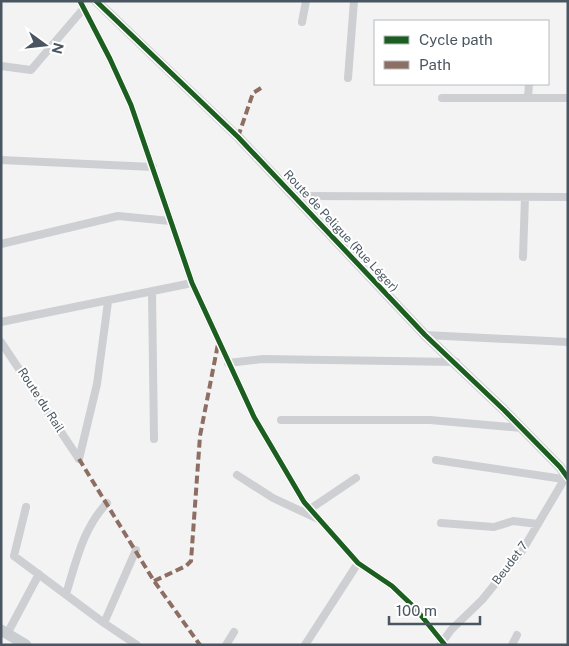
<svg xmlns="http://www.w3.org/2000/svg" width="569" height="646" font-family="'Public Sans',sans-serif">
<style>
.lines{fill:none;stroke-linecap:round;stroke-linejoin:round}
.street{stroke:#cdcfd2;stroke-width:8}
.secondary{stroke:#cdd0d4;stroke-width:10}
.primary{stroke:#cacdd0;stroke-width:11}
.quiet{stroke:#8d6e63;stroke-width:4;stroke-dasharray:8 4;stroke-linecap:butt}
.cycleway-casing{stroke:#fff;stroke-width:8}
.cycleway{stroke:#1b5e20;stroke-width:5}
.labels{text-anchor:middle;stroke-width:4;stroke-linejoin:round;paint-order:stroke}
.street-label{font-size:12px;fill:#495661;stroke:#fff}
</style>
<rect width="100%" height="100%" fill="#f4f3f3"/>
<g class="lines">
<path class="street" d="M 80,1 L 110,59 L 131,105 L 192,283 L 254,417 L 304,502 L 358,563 L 392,586 L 415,608 L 445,645
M 302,22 L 306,1
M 1,66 L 31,70 L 84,8
M 348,78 L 354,1
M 528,97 L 529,84
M 442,98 L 568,98
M 1,160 L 153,167
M 296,196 L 568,197
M 1,244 L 118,216 L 170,221
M 523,257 L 525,197
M 152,292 L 154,439
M 1,322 L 192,283
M 425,335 L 568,342
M 1,342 L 79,459
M 228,363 L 263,359 L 456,362
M 281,420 L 430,420 L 522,428
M 79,459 L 97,384 L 108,302
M 436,460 L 563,479
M 237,475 L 273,498 L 318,519
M 26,507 L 14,556 L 104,623 L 136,550
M 310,509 L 356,478
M 441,523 L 494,527 L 513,521 L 538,524
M 66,594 C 76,562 83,528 107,503
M 104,623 L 137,645
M 7,634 L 39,574
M 226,645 L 234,632
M 305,645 L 358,563
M 440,645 L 451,630 L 482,600 L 522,551 L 568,473
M 512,645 L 517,635"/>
<path class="secondary" d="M 96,1 L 238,137 L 425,335 L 504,410 L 560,467 L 568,478"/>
<path class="primary" d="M 1,630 L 26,645"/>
<path class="quiet" d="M 238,137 L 253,93 L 261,88
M 79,459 L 154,581 L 200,645
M 154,581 L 186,566 L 191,561 L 200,436 L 218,344"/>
<defs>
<path id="cycleway" d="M 80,1 L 110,59 L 131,105 L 192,283 L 254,417 L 304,502 L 358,563 L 392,586 L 415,608 L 445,645
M 96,1 L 238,137 L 425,335 L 504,410 L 560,467 L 568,478"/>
</defs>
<use href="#cycleway" class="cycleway-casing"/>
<use href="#cycleway" class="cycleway"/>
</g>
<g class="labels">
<g class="street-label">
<text transform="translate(341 231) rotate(47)" y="4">Route de Peligue (Rue Léger)</text>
<text transform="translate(41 400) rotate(57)" y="4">Route du Rail</text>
<text transform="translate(510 563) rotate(-53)" y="4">Beudet 7</text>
</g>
</g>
<rect width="569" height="646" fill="none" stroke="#495661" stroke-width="5"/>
<rect x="374" y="20" width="175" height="65" fill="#ffffff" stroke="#b6bbc0"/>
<rect x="384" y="36" width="25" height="8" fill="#1b5e20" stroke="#b6bbc0"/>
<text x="419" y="45" font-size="15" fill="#495661">Cycle path</text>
<rect x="384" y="61" width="25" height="8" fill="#8d6e63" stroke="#b6bbc0"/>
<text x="419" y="70" font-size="15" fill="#495661">Path</text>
<g transform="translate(45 45) rotate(105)" stroke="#ffffff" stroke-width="4" paint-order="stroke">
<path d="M0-4L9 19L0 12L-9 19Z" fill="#495661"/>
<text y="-8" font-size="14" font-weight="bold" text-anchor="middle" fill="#495661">N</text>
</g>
<path d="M389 616v8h91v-8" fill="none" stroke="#495661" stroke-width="2.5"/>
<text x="396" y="616" font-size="15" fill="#495661" stroke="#ffffff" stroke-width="4" paint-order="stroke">100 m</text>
</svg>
